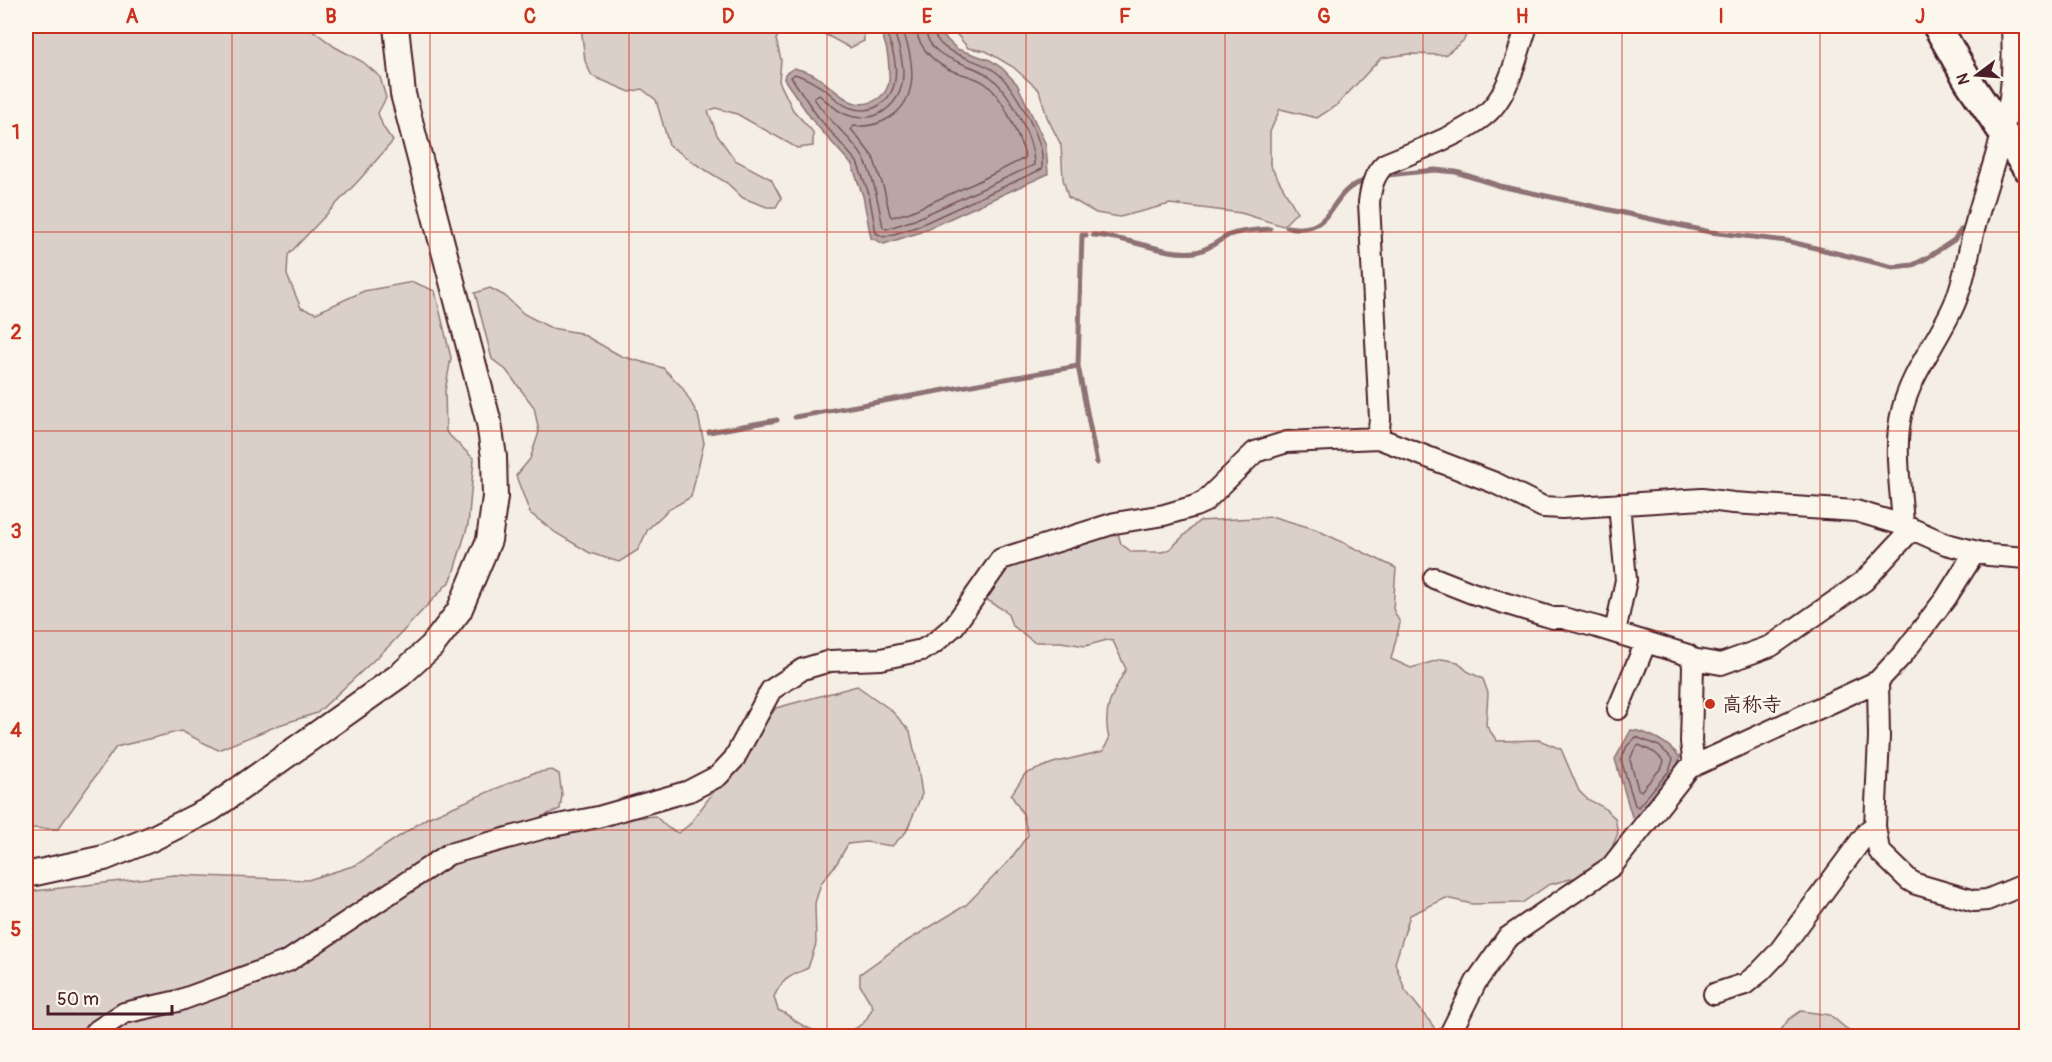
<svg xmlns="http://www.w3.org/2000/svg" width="2052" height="1062" font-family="Pangolin,'Klee One',sans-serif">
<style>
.green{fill:#dbd0c9;stroke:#92787a;stroke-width:1.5}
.water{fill:#baa7a5;stroke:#8d7174;stroke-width:1.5}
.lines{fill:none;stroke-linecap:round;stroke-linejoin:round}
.shore{stroke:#77555c;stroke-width:1.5}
.stream{stroke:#8d7174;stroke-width:5}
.minor-casing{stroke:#4a1f2b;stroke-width:24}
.tertiary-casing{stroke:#4a1f2b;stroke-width:28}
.secondary-casing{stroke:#4a1f2b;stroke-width:32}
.minor{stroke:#fbf7ec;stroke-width:20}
.tertiary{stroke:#fbf7ec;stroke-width:24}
.secondary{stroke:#fbf7ec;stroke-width:27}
.grid{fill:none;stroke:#c8321e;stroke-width:1.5;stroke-opacity:0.55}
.poi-dot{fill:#c8321e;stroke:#fbf7ec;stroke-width:2}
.labels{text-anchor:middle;stroke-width:5;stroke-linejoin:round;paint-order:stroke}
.poi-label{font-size:20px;font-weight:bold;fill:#4a1f2b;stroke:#fbf7ec;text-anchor:start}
.neatline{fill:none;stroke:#c8321e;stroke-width:2}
.grid-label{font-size:20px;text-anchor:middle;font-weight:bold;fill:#c8321e}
</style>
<rect width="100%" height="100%" fill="#f4eee4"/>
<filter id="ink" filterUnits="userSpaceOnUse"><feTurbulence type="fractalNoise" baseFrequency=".0167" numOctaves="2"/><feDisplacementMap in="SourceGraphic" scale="12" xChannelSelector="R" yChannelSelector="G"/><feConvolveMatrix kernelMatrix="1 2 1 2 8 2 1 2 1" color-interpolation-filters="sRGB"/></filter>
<g filter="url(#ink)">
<path class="green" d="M 26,26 L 307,26 L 335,47 L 363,62 L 380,77 L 386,98 L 378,113 L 383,127 L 393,141 L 360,179 L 288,255 L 287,275 L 301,308 L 316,313 L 364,291 L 413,282 L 435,291 L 451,358 L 445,391 L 446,432 L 474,459 L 468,525 L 451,580 L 390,645 L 317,713 L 279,725 L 218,750 L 181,731 L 116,747 L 58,829 L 26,828 Z
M 581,26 L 784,26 L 776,39 L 781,60 L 779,81 L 793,110 L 813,132 L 813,146 L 797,148 L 737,114 L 716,108 L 708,111 L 717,135 L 735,160 L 771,179 L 781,198 L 776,207 L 767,207 L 743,198 L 727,183 L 699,166 L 669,145 L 656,100 L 642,89 L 630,92 L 592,76 L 585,61 Z
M 794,26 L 863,26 L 864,41 L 850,48 L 821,32 Z
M 950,26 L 1469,26 L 1464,40 L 1445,55 L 1409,54 L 1381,58 L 1337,105 L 1317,118 L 1280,109 L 1270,132 L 1270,165 L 1297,212 L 1283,226 L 1241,213 L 1170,204 L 1120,217 L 1096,213 L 1068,197 L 1063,179 L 1061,145 L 1047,117 L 1039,90 L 1013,67 L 986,51 L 968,48 Z
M 490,288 L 505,296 L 524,314 L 551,328 L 580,333 L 621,356 L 663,368 L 682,387 L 698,415 L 704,443 L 691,497 L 668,510 L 648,529 L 638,550 L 619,562 L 590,553 L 556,533 L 530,513 L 516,476 L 530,459 L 539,432 L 534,407 L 506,370 L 492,359 L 475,293 Z
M 1274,517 L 1315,529 L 1396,568 L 1393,609 L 1400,623 L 1391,659 L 1411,668 L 1442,659 L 1458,662 L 1467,671 L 1483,679 L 1488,693 L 1486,725 L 1497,741 L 1539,740 L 1561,749 L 1579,791 L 1587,799 L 1603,807 L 1615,818 L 1618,833 L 1608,857 L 1596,872 L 1548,885 L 1522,903 L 1472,904 L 1446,898 L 1410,915 L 1395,963 L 1405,990 L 1434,1027 L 1430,1036 L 26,1036 L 26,892 L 174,875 L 308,880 L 356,865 L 427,818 L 533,773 L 552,770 L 559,774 L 562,795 L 560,809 L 531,821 L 525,828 L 655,816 L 668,828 L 678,833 L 689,825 L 776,708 L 857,686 L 891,710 L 910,731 L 918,768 L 922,794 L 906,832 L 892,846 L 866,842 L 848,844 L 837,863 L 821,883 L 815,903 L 816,944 L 808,968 C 791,976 782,978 774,997 L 778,1010 C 788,1014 793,1020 802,1025 C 820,1036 846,1038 863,1023 C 867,1020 870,1012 873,1007 L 860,985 L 860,974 L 899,946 L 966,905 L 1009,861 L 1028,835 L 1023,814 L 1011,795 L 1025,774 L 1053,763 L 1103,751 L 1109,739 C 1102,710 1112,694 1126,669 L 1113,641 L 1107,640 L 1085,646 L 1061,642 L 1034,642 L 1012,625 L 1007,612 L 984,598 L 991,586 L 1008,566 L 1110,531 L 1118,533 L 1121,544 L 1132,552 L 1162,552 L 1170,549 L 1199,521 Z
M 1801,1011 L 1830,1015 L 1848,1030 L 1862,1036 L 1777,1036 L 1788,1020 Z"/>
<path class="water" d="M 876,26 L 937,26 L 941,34 L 957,49 L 990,60 L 1002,68 L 1017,84 L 1046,145 L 1048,174 L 918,233 L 884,244 L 871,238 L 863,196 L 852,165 L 813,121 L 784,79 L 785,74 L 794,68 C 800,70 806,71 812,74 C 834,85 852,117 879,98 C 887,92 890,83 889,74 C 889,58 886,38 876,26 Z
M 1631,730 C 1650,732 1668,743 1680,757 L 1674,774 L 1640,817 L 1632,817 L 1615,759 Z"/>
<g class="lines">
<path class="shore" d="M 883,26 C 895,50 906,89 878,106 C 869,111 860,111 851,108 C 841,105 835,98 828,92 C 817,84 807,78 795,74 L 791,77 L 818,117 L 857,162 L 869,194 L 876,233 L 884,237 L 916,227 L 1042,169 C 1042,162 1043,153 1040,146 C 1034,125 1013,85 996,72 C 976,56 936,57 932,26
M 892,26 C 903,56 914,93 881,113 C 870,119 856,119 845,114 C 835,110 827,101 819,95 L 814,98 C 827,121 853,138 864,159 C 875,180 878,204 883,227 L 886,229 L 914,220 L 1034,165 C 1034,140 1012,96 993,79 C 973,60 927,64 925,26
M 901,26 C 913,56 922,98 889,118 C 878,125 867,127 854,126 L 851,129 L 873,157 L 884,189 L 890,215 L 892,217 L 910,212 L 977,182 L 1025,158 L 1024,151 C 1014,129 1006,101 987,85 C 977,76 960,75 948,69 C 932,61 916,44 916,26
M 1636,737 L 1659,746 L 1673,759 L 1669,771 L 1638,807 L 1635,805 L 1621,760 L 1627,746 Z
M 1639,745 L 1655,753 L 1664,761 L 1662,767 L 1641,791 L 1638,789 L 1630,760 L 1634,750 Z"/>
<path class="stream" d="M 1388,175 L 1435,170 L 1456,172 L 1500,186 L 1551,197 L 1710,232 L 1787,241 L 1893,267 L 1913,265 L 1927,258 L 1954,240 L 1961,230
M 1287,227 C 1338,236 1326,190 1365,181
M 1093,235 C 1125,236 1165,256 1195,252 C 1209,250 1217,241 1229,235 C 1242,230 1256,230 1270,229
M 1078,366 L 1097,463
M 795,417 L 1078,366 L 1082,235 L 1086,235
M 709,432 L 777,420"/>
<defs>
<path id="minor" d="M 1378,438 L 1380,419 L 1369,202 C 1371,187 1374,174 1385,164 C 1415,151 1472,132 1493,107 C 1511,86 1518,51 1527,26
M 1903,525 C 1901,488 1893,447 1902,411 C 1911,373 1938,341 1954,305 C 1965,280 1968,252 1975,226 C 1986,184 2003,142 2010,98 C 2013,74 2013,50 2012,26
M 1434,578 L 1472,593 L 1553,618 L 1563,618 L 1597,627 L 1688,655 L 1692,659 L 1693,666 L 1691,742 L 1694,766
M 1615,632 L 1626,580 L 1619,504
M 1692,659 L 1721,664 L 1771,646 L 1864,581 L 1912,529
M 1878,681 L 1879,737 L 1875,826 L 1879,851 L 1909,880 L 1916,884 L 1974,901 L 1987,900 L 2026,884
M 1618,709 L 1646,642
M 1714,994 L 1745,984 L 1760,972 L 1778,953 L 1868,831 L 1875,826
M 92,1036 L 98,1030 L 124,1013 L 178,1001 L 288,961 L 449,854 L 548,827 L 598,817 L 689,791 L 718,776 L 734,759 L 771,690 L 803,669 L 830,661 L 881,659 L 922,650 L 933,644 L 954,626 L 1001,559 L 1115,523 L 1164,515 L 1195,506 L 1204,502 L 1255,452 L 1287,442 L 1378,438 L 1495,483 L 1543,507 L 1562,508 L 1702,499 L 1733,503 L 1856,511 L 1903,525 L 1946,544 L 1989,555 L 2026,558
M 1449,1036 L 1476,982 L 1507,938 L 1612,866 L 1689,768 L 1878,681 L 1903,654 L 1946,598 L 1975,552"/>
<path id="tertiary" d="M 26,875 L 104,858 L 151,839 L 211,809 L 400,675 L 432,646 L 459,611 L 489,540 L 495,497 L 494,457 L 489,423 L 403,94 L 396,26"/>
<path id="secondary" d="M 1937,26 L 1969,82 L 2026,167"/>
</defs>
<use href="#minor" class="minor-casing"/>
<use href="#tertiary" class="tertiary-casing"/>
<use href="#secondary" class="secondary-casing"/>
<use href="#minor" class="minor"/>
<use href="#tertiary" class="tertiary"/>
<use href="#secondary" class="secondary"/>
</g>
</g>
<path class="grid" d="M 232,26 L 232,1036M 430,26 L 430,1036M 629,26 L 629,1036M 827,26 L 827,1036M 1026,26 L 1026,1036M 1225,26 L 1225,1036M 1423,26 L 1423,1036M 1622,26 L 1622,1036M 1820,26 L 1820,1036M 26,232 L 2026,232M 26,431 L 2026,431M 26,631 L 2026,631M 26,830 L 2026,830"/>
<circle class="poi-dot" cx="1710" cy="704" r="6"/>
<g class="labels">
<g class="poi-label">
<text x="1722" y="711">高称寺</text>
</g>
</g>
<rect width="2052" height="1062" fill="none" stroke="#fbf7ec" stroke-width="66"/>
<g transform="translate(1977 75) rotate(254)" stroke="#fbf7ec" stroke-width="4.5" paint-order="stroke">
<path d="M0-4.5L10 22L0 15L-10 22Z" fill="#4a1f2b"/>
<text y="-9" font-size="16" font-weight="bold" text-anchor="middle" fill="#4a1f2b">N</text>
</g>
<path d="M48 1005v9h124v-9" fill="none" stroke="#4a1f2b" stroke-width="3"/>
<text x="57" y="1005" font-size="18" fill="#4a1f2b" stroke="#fbf7ec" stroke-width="4.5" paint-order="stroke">50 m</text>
<rect x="33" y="33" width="1986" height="996" class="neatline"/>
<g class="grid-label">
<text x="132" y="23">A</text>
<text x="331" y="23">B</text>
<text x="530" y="23">C</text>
<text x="728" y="23">D</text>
<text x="927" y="23">E</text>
<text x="1125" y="23">F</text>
<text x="1324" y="23">G</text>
<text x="1522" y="23">H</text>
<text x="1721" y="23">I</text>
<text x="1920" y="23">J</text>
<text x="16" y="139">1</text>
<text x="16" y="339">2</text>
<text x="16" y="538">3</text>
<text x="16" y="737">4</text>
<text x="16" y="936">5</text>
</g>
</svg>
